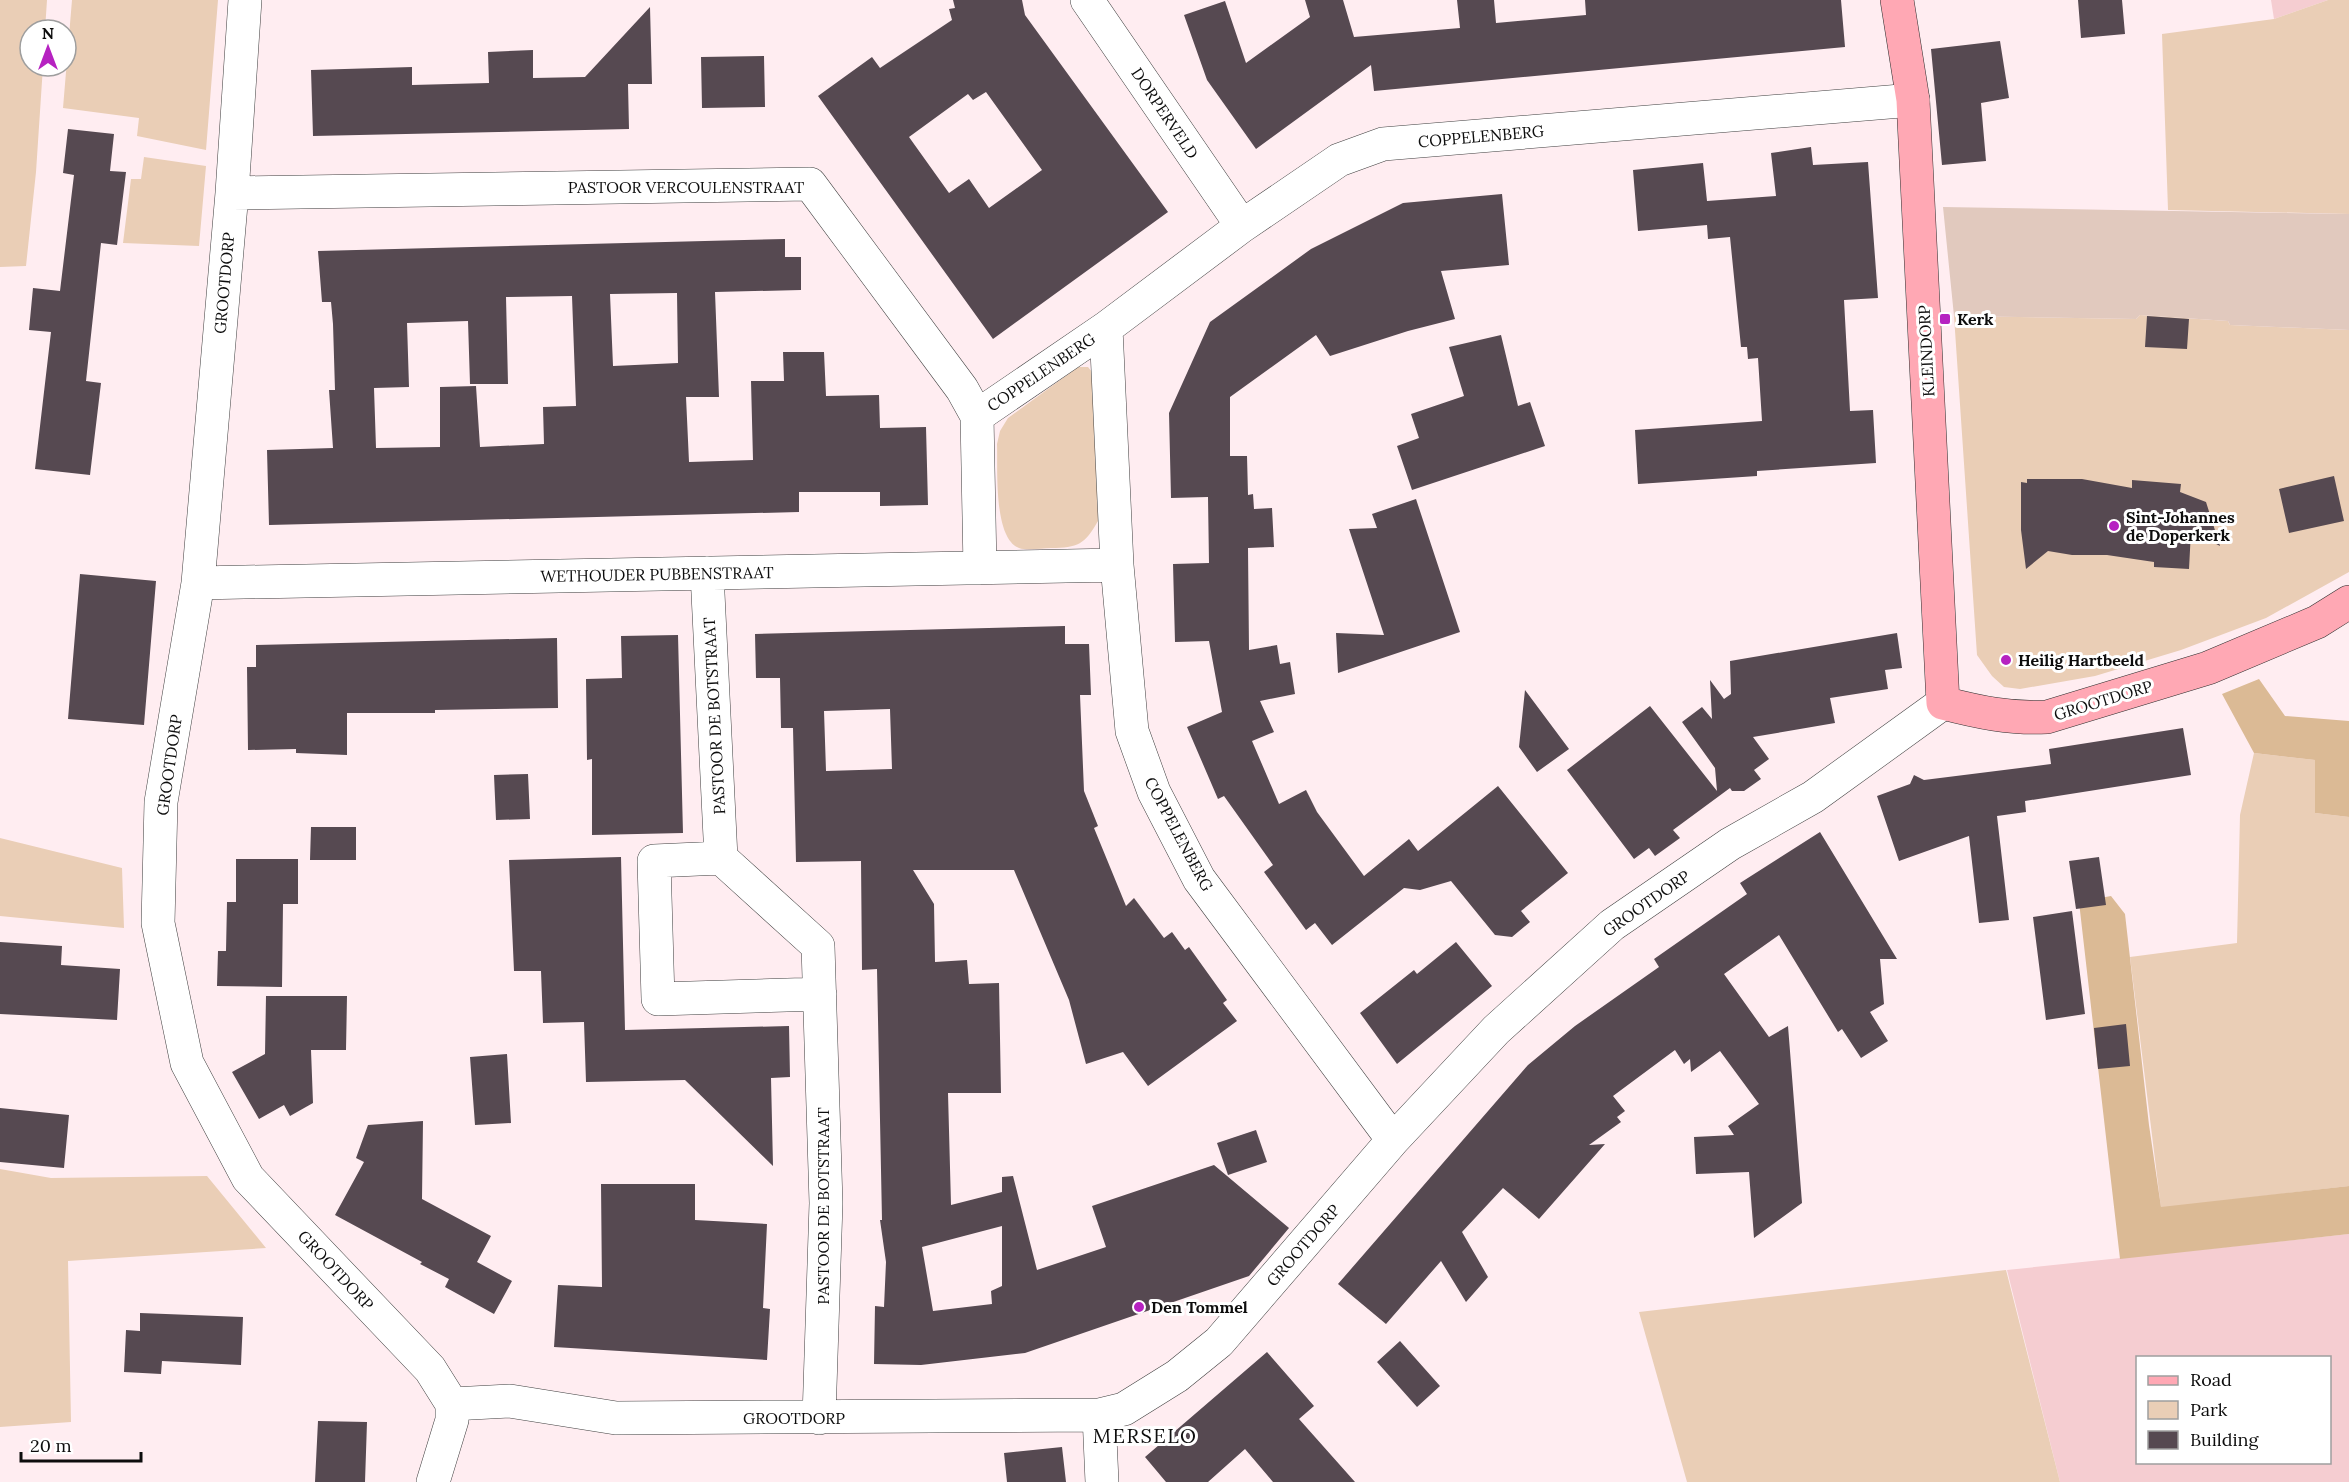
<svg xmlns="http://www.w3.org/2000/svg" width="2349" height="1482" font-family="Lora,serif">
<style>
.farmland{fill:#f5cdd1;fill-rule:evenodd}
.green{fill:#eaceb6}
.forest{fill:#dbba95}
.cemetery{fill:#e1c9be}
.building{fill:#564951;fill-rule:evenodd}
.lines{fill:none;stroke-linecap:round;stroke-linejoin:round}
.street-casing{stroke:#404040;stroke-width:34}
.secondary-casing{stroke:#2f2f2f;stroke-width:34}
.street{stroke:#fff;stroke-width:33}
.secondary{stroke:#ffa8b4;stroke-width:33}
.poi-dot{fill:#b622c1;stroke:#fff;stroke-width:2}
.labels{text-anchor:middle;stroke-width:6;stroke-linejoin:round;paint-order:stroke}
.street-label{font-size:16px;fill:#0d0d0d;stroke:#fff}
.poi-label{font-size:16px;font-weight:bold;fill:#0d0d0d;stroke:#fff;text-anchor:start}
.quarter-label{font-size:20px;letter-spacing:1.5px;fill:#0d0d0d;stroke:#fff}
</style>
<rect width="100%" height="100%" fill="#ffedf1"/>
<path class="farmland" d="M 2271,0 L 2328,0 L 2274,19 Z
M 2349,1234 L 2349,1482 L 2060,1482 L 2007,1270 ZM 2138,1358 L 2330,1358 L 2330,1462 L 2138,1462 Z"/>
<path class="green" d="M 0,0 L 47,0 L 45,30 L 30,30 L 30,66 L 43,66 L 36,172 L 26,266 L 0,267 Z
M 72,0 L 218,0 L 206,150 L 137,136 L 139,118 L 63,108 Z
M 2328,0 L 2349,0 L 2349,214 L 2168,210 L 2162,34 L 2274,19 Z
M 144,157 L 206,166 L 199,246 L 123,243 L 131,179 L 141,179 Z
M 2140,315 L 2228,321 L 2230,325 L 2349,330 L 2349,572 L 2266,618 L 2181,650 L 2095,676 L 2020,689 L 2004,687 L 1992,676 L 1977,655 L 1954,316 L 2136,319 Z
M 1078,367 L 1088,367 L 1096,377 L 1098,521 C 1085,544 1078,548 1051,548 C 1042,548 1027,551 1019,548 C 993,538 998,468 997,444 L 1000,431 L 1008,418 Z
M 2254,753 L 2315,760 L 2315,813 L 2349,817 L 2349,1186 L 2161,1208 L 2130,957 L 2237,943 L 2240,815 Z
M 0,838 L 122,868 L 124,928 L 0,916 Z
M 0,1169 L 51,1178 L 207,1176 L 266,1248 L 68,1261 L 71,1422 L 0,1427 Z
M 2006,1270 L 2060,1482 L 1687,1482 L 1639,1312 Z"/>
<path class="forest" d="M 2259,679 L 2285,716 L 2349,721 L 2349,817 L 2315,813 L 2315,760 L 2254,753 L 2222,694 Z
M 2111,896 L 2125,914 L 2149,1125 L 2161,1207 L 2349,1186 L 2349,1234 L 2120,1259 L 2079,902 Z"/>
<path class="cemetery" d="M 1943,207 L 2349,214 L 2349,330 L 2230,325 L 2228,321 L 2140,315 L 2136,319 L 1954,316 Z"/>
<path class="building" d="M 953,0 L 1022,0 L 1025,15 L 1168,212 L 993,339 L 818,96 L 872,57 L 880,68 L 952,20 L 949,9 L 955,8 ZM 986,92 L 1042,170 L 989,208 L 969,179 L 949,193 L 909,137 L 968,94 L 973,100 Z
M 1305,0 L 1343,0 L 1354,37 L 1460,28 L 1457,0 L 1494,0 L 1496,23 L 1586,15 L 1585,0 L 1841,0 L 1845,47 L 1374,91 L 1371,65 L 1256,149 L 1207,80 L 1184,15 L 1225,1 L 1246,63 L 1310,17 Z
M 2078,0 L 2122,0 L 2125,34 L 2081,38 Z
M 650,7 L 652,84 L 628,84 L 629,129 L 313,136 L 311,70 L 412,67 L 412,85 L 489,83 L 488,52 L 533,50 L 533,78 L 585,77 Z
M 2000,41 L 2009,98 L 1981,103 L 1986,161 L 1942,165 L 1931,49 Z
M 764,56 L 765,107 L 702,108 L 701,57 Z
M 68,129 L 114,134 L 110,171 L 126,172 L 117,245 L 101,243 L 86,381 L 101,383 L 90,475 L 35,469 L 51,332 L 29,330 L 33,288 L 60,291 L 74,175 L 63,173 Z
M 1811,147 L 1813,165 L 1868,162 L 1878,298 L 1844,300 L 1850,411 L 1873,410 L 1876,463 L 1757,471 L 1757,476 L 1638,484 L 1635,430 L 1762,421 L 1758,358 L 1748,359 L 1747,347 L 1741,347 L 1730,237 L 1708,239 L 1707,225 L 1638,231 L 1633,170 L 1703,163 L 1707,201 L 1776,196 L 1771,153 Z
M 1502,194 L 1509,265 L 1441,271 L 1455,319 L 1408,331 L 1330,356 L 1316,335 L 1230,397 L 1230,456 L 1247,456 L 1248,495 L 1253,494 L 1254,509 L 1272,508 L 1274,547 L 1248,548 L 1249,650 L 1277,645 L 1280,664 L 1290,662 L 1295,694 L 1260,701 L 1274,732 L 1252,741 L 1279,804 L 1306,790 L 1317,812 L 1364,876 L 1409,839 L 1418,851 L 1498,786 L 1568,873 L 1521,911 L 1530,922 L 1512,937 L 1495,935 L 1451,881 L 1420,890 L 1404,888 L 1332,945 L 1315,923 L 1306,930 L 1264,872 L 1273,865 L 1224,796 L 1218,799 L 1187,727 L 1222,712 L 1209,641 L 1175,642 L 1173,564 L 1209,563 L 1208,497 L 1171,498 L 1169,413 L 1210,322 L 1311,249 L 1403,203 Z
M 785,239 L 785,257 L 801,257 L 801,290 L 715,292 L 719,397 L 686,397 L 689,462 L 753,460 L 751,381 L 784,381 L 783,352 L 824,352 L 826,396 L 879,395 L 880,428 L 926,427 L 928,505 L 880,506 L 880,492 L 799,492 L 799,512 L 269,525 L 267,450 L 333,448 L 329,390 L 335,390 L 333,324 L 331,302 L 322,302 L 318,251 ZM 677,293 L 678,363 L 613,366 L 610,294 ZM 572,296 L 576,406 L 543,407 L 544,444 L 480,447 L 476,386 L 440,387 L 440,447 L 376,448 L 374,388 L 409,387 L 407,323 L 468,321 L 470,384 L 508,384 L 506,297 Z
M 2147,316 L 2189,319 L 2187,349 L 2145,347 Z
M 1501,335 L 1518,406 L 1530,402 L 1545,446 L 1412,490 L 1397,446 L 1419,438 L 1411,414 L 1464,396 L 1449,347 Z
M 2334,476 L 2344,521 L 2289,533 L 2279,489 Z
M 2027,479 L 2082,479 L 2132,488 L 2132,480 L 2181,484 L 2180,492 L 2206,502 L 2220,546 L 2191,531 L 2189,569 L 2154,567 L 2154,562 L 2107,555 L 2072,555 L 2048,551 L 2026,569 L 2021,530 L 2021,482 L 2027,483 Z
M 1416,499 L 1460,632 L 1338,673 L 1336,633 L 1384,635 L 1349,529 L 1377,528 L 1372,514 Z
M 80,574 L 156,581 L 144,725 L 68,719 Z
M 1065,626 L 1065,644 L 1089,644 L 1091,695 L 1080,695 L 1084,791 L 1098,826 L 1094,828 L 1126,906 L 1134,898 L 1164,938 L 1172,932 L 1185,950 L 1189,947 L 1227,1000 L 1223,1003 L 1237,1021 L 1148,1086 L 1123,1052 L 1086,1064 L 1069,1000 L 1014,870 L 913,870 L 934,904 L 935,962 L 967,960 L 969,984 L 999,983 L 1001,1093 L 948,1093 L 951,1205 L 1002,1192 L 1002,1177 L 1013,1176 L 1037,1270 L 1106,1247 L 1092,1206 L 1214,1165 L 1289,1228 L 1249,1276 L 1025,1353 L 921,1365 L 874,1364 L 875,1306 L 884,1307 L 886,1262 L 880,1220 L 882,1220 L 877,969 L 862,970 L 861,861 L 796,862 L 793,728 L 781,728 L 780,678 L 756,678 L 755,634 ZM 890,709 L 892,769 L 826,771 L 824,711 ZM 1002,1226 L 1002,1286 L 991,1291 L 992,1304 L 933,1311 L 922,1247 Z
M 1897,633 L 1902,668 L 1885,670 L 1888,689 L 1830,698 L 1835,723 L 1753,737 L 1769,759 L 1754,770 L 1761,779 L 1744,791 L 1732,791 L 1730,788 L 1673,830 L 1680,838 L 1655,856 L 1649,848 L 1634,859 L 1567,770 L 1650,706 L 1717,791 L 1715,768 L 1682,722 L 1702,707 L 1712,719 L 1710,680 L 1724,699 L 1731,694 L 1730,661 Z
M 678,635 L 683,833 L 592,835 L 592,759 L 587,760 L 586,679 L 622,678 L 621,636 Z
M 557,638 L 558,708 L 435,710 L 435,713 L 347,713 L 347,755 L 296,753 L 296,749 L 248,750 L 247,667 L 256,667 L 256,645 Z
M 1525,690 L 1569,749 L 1537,772 L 1519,747 Z
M 2183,728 L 2191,775 L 2025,801 L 2026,812 L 1997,816 L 2009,920 L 1979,923 L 1969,836 L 1899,861 L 1877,796 L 1910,784 L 1914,775 L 1924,780 L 2051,764 L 2049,749 Z
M 528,774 L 530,819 L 496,820 L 494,775 Z
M 311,827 L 356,827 L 356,860 L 310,860 Z
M 1820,832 L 1897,959 L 1880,959 L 1884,1004 L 1870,1012 L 1888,1041 L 1861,1058 L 1842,1029 L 1838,1032 L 1779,935 L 1724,974 L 1769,1037 L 1788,1026 L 1802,1203 L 1754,1238 L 1749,1172 L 1696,1174 L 1694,1137 L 1734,1135 L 1728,1126 L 1759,1104 L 1720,1051 L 1691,1072 L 1690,1059 L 1684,1064 L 1675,1050 L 1613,1096 L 1625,1111 L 1617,1117 L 1621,1122 L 1589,1145 L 1605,1144 L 1539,1219 L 1503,1188 L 1462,1232 L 1488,1277 L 1466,1302 L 1441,1261 L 1386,1324 L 1338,1284 L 1528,1065 L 1575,1026 L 1659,967 L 1654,959 L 1747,894 L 1740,883 Z
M 621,857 L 625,1030 L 789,1026 L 790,1077 L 771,1078 L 773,1166 L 685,1080 L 586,1082 L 584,1022 L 543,1023 L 541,971 L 514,971 L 509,860 Z
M 2099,857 L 2106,905 L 2076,909 L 2069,861 Z
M 236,859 L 298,859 L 298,904 L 283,904 L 282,987 L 217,986 L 218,951 L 226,951 L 227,902 L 236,902 Z
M 2072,911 L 2085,1014 L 2046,1020 L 2033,917 Z
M 0,942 L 62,946 L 61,965 L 120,969 L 117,1020 L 0,1014 Z
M 1456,942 L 1492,986 L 1397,1064 L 1360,1013 L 1414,970 L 1417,974 Z
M 266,996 L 347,996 L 346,1050 L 311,1050 L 313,1103 L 290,1116 L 284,1105 L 259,1119 L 232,1072 L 265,1054 Z
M 2126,1024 L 2130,1066 L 2098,1069 L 2094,1028 Z
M 507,1054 L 511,1123 L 475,1125 L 470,1057 Z
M 0,1108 L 69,1115 L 64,1168 L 0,1162 Z
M 423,1121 L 422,1199 L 491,1236 L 477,1262 L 512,1281 L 494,1314 L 445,1287 L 449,1279 L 420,1264 L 422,1262 L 335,1215 L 364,1162 L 356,1158 L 368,1125 Z
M 1256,1130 L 1267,1162 L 1228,1175 L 1217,1143 Z
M 601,1184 L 695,1184 L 695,1220 L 767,1224 L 763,1308 L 770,1309 L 767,1360 L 554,1347 L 558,1285 L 602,1287 Z
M 140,1313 L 243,1317 L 241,1365 L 162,1361 L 161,1374 L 124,1372 L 126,1330 L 140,1331 Z
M 1400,1341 L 1440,1386 L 1417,1407 L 1377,1362 Z
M 1267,1352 L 1314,1406 L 1299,1419 L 1355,1482 L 1273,1482 L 1245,1449 L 1208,1482 L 1166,1482 L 1145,1457 Z
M 318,1421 L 367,1422 L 365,1482 L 315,1482 Z
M 1062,1447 L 1066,1482 L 1007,1482 L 1004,1453 Z"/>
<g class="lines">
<defs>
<path id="street" d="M 245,0 L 232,193 L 198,583 L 161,802 L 158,923 L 187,1063 L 248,1178 L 430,1369 L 452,1404 L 452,1420 L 433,1482
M 1087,0 L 1242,226
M 232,193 L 810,184 L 962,389 L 977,416 L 980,568
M 977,416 L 1106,328
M 707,573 L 721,858 L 818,946 L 826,1203 L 819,1418
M 198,583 L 1117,565
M 721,858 L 654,861 L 658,999 L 820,994
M 1393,1140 L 1199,879 L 1154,792 L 1132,731 L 1117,565 L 1106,328 L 1242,226 L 1339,160 L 1383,144 L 1913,100
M 452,1404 L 510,1401 L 616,1418 L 1099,1415 L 1124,1409 L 1177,1376 L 1219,1342 L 1393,1140 L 1496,1030 L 1612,925 L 1730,844 L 1813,797 L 1943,703
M 1099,1415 L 1102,1482"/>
<path id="secondary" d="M 1897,0 L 1913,100 L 1943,703 C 1978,712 2010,719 2047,717 L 2208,668 L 2317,622 L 2349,602"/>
</defs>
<use href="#street" class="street-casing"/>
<use href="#secondary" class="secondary-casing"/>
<use href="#street" class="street"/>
<use href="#secondary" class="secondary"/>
</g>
<g class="poi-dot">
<rect x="1939" y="313" width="12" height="12" rx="3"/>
<circle cx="2114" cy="526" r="6"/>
<circle cx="2006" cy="660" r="6"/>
<circle cx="1139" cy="1307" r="6"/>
</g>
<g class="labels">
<g class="street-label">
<text transform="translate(1165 113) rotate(56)" y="6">DORPERVELD</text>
<text transform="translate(1481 136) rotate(-5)" y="6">COPPELENBERG</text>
<text x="686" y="193">PASTOOR VERCOULENSTRAAT</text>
<text transform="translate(224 283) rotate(-85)" y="6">GROOTDORP</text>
<text transform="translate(1926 351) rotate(-93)" y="6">KLEINDORP</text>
<text transform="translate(1041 372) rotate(-34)" y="6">COPPELENBERG</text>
<text transform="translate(657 574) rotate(-1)" y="6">WETHOUDER PUBBENSTRAAT</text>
<text transform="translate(2103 700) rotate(-17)" y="6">GROOTDORP</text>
<text transform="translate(714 716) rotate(-93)" y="6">PASTOOR DE BOTSTRAAT</text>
<text transform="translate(169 765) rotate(-82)" y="6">GROOTDORP</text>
<text transform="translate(1179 834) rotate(62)" y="6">COPPELENBERG</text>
<text transform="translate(1646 903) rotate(-35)" y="6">GROOTDORP</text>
<text transform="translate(823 1206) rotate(-90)" y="6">PASTOOR DE BOTSTRAAT</text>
<text transform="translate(1303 1245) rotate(-49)" y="6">GROOTDORP</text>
<text transform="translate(336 1270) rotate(47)" y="6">GROOTDORP</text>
<text x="794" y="1424">GROOTDORP</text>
</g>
<g class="poi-label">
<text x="1957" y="325">Kerk</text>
<text x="2126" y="523">Sint-Johannes<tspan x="2126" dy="18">de Doperkerk</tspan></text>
<text x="2018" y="666">Heilig Hartbeeld</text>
<text x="1151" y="1313">Den Tommel</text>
</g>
<g class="quarter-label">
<text x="1145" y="1443">MERSELO</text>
</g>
</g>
<rect x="2136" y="1356" width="195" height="108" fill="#ffffff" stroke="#9e9e9e" stroke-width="1.5"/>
<rect x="2148" y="1376" width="30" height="9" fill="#ffa8b4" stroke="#9e9e9e" stroke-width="1.5"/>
<text x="2190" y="1386" font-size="18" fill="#0d0d0d">Road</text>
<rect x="2148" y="1401" width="30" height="18" fill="#eaceb6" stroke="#9e9e9e" stroke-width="1.5"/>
<text x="2190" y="1416" font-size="18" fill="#0d0d0d">Park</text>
<rect x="2148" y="1431" width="30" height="18" fill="#564951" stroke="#9e9e9e" stroke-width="1.5"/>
<text x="2190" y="1446" font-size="18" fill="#0d0d0d">Building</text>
<g transform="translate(48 48)"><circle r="28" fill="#ffffff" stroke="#9e9e9e" stroke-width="1.5"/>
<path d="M0-4.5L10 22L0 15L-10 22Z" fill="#b622c1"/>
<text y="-9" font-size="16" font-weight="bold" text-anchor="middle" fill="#0d0d0d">N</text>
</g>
<path d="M21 1452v9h120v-9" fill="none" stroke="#0d0d0d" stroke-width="3"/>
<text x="30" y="1452" font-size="18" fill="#0d0d0d" stroke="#ffffff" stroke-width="4.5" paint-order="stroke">20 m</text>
</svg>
